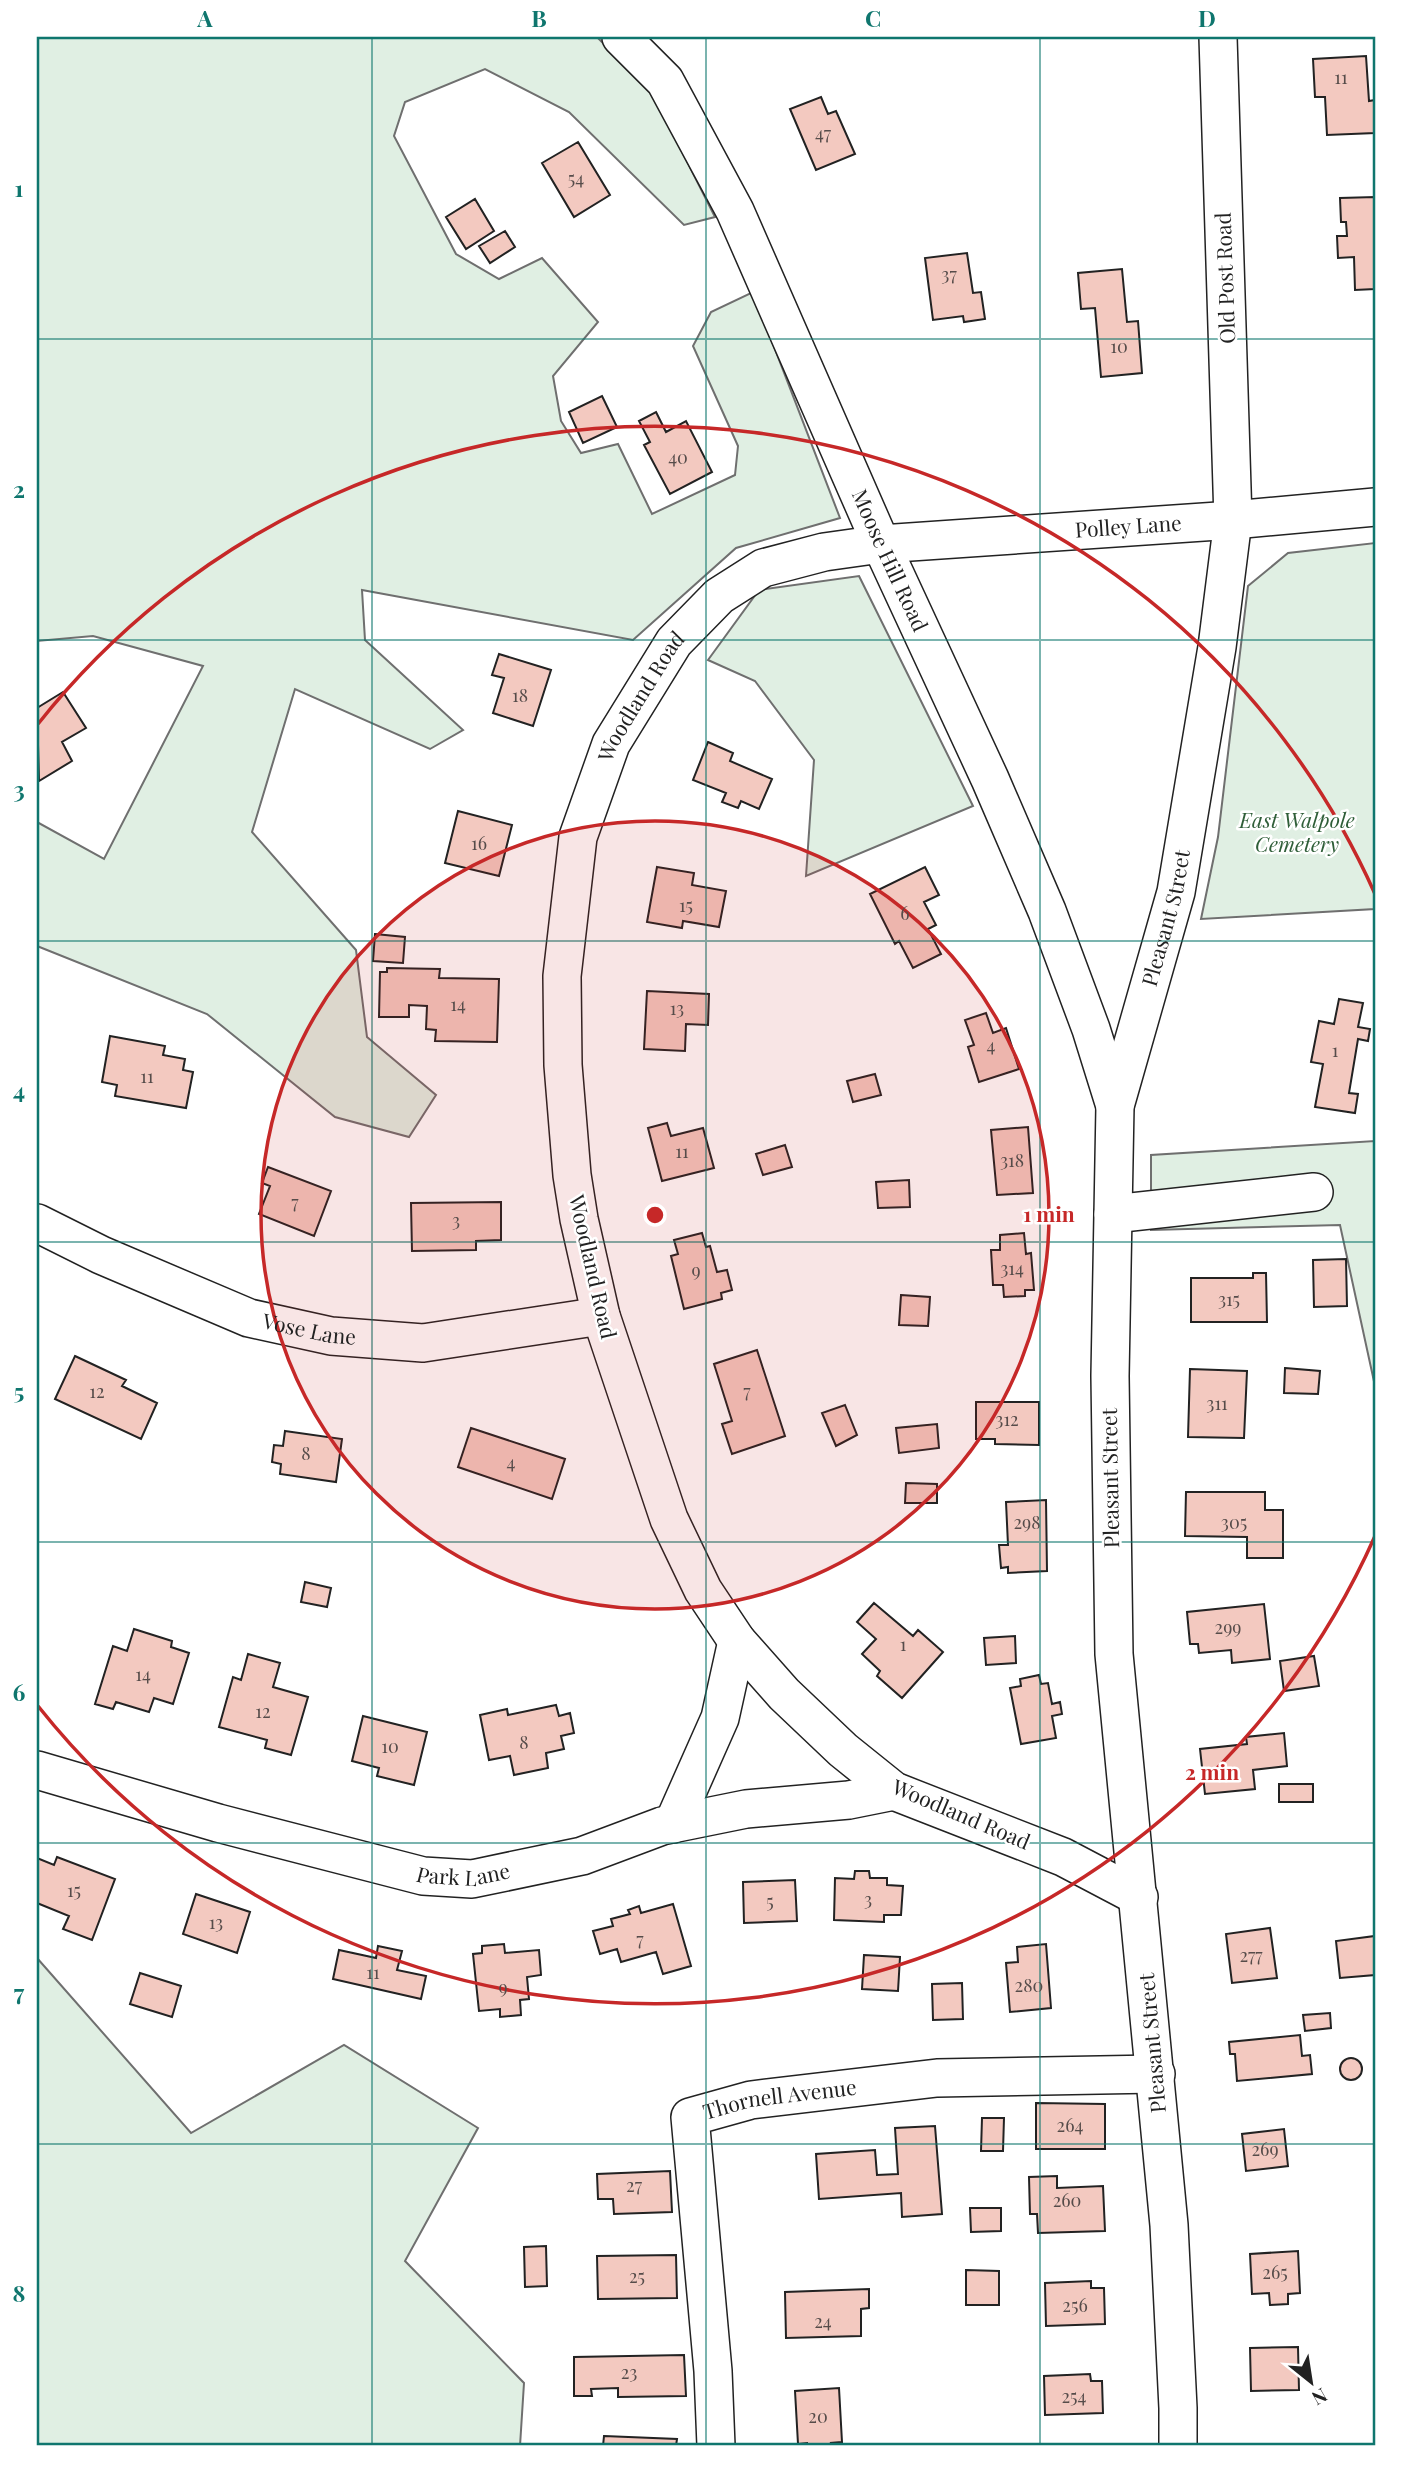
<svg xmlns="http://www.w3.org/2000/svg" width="1412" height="2483" font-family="'Playfair Display',serif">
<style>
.green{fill:#e0efe3;stroke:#6f6f6f;stroke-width:2}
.building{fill:#f3c9c0;stroke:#222;stroke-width:2}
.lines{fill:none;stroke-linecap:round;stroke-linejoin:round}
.minor-casing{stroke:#222;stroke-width:40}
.minor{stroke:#fff;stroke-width:37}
.grid{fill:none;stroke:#0f766e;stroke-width:2;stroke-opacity:0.55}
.ring{fill:none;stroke:#c62828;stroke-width:3.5}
.labels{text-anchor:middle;stroke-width:5;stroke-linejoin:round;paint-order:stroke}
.number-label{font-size:18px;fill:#564c4a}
.street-label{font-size:21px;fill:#222;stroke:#fff}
.park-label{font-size:21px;font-style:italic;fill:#2f5e38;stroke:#fff}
.centre{fill:#c62828;stroke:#fff;stroke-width:3.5}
.ring-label{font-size:21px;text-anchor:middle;font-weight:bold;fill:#c62828;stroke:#fff;stroke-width:5;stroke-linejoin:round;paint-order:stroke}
.neatline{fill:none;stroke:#0f766e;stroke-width:2.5}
.grid-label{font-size:23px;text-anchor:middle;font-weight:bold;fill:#0f766e}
</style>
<rect width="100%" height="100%" fill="#fff"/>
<path class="green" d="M 37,37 L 597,37 L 653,94 L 715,217 L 684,225 L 569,112 L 485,69 L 405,102 L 394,136 L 456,254 L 499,279 L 542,258 L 598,322 L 553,376 L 561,421 L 581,453 L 618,444 L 652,514 L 735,475 L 738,446 L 693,346 L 711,312 L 753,292 L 840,518 L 736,548 L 633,640 L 362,590 L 365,640 L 463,730 L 430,749 L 295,689 L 252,832 L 356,950 L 367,1037 L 436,1095 L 409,1137 L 335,1117 L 207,1014 L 37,946 L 37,822 L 104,859 L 203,666 L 93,636 L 37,641 Z
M 1375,543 L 1375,909 L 1201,919 L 1218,837 L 1248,586 L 1288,553 Z
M 859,576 L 973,806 L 806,876 L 814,760 L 755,681 L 708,660 L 759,590 Z
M 1375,1141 L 1375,1386 L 1340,1225 L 1151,1230 L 1151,1155 Z
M 37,1958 L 191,2133 L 344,2045 L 478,2128 L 405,2261 L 524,2383 L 520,2446 L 37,2446 Z"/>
<path class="building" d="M 1366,56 L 1369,101 L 1375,100 L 1375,133 L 1327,135 L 1325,97 L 1315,97 L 1313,59 Z
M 821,97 L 828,114 L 836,111 L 855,154 L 816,170 L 790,109 Z
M 578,142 L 610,195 L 574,217 L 542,163 Z
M 1375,197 L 1375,289 L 1355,290 L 1354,257 L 1338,258 L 1337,236 L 1347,236 L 1346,222 L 1341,222 L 1340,198 Z
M 475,199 L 494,231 L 466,249 L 446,217 Z
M 505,231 L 515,247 L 490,263 L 479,246 Z
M 967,253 L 973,293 L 981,292 L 985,319 L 964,322 L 963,316 L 933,320 L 925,258 Z
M 1122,269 L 1127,322 L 1138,321 L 1142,373 L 1101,377 L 1095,308 L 1081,309 L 1078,273 Z
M 602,396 L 617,427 L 583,443 L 569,412 Z
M 656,412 L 666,432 L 686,421 L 712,472 L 670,494 L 644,445 L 650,442 L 639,421 Z
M 499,654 L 551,670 L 533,726 L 493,713 L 504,678 L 492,675 Z
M 63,692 L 86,728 L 62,742 L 72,761 L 39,781 L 37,708 Z
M 708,742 L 733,753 L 730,761 L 772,779 L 759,809 L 741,801 L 738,808 L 722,802 L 726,793 L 693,780 Z
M 458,811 L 512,825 L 499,876 L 445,863 Z
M 657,867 L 694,873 L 692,885 L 726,891 L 719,927 L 683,921 L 682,928 L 647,922 Z
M 925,867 L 939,895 L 924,902 L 936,925 L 928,929 L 941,954 L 913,968 L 899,941 L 895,944 L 870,894 Z
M 375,934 L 405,937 L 403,963 L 373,961 Z
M 387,968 L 440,969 L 439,978 L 499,979 L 497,1042 L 435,1041 L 436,1030 L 426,1029 L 427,1006 L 409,1005 L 409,1017 L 379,1017 L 380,972 L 387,972 Z
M 647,991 L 709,994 L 708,1025 L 686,1024 L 685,1051 L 644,1049 Z
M 1339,999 L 1363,1003 L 1358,1027 L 1370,1029 L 1368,1041 L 1358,1039 L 1349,1093 L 1358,1094 L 1355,1113 L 1315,1107 L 1323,1064 L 1311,1062 L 1319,1021 L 1334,1024 Z
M 986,1013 L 993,1033 L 1006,1028 L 1019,1069 L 979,1082 L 968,1047 L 974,1045 L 965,1020 Z
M 110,1036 L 165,1046 L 163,1055 L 185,1059 L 183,1070 L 193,1072 L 186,1108 L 115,1096 L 117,1085 L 102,1082 Z
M 875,1074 L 881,1095 L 853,1102 L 847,1081 Z
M 667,1123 L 671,1136 L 703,1128 L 714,1168 L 662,1181 L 648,1128 Z
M 1028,1127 L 1033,1193 L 997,1195 L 991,1130 Z
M 785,1145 L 792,1167 L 763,1175 L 756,1154 Z
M 268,1167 L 331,1191 L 314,1236 L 259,1214 L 270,1186 L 262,1183 Z
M 909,1180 L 910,1207 L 878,1208 L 876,1182 Z
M 501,1202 L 501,1240 L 476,1241 L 476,1250 L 412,1251 L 411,1203 Z
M 702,1233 L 706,1247 L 710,1246 L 717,1272 L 727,1270 L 732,1290 L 721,1293 L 722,1299 L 684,1309 L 671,1256 L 678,1254 L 674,1240 Z
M 1024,1233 L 1026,1254 L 1031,1253 L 1034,1290 L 1025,1290 L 1025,1296 L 1004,1297 L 1003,1285 L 993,1285 L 991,1250 L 1000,1250 L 1000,1235 Z
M 1346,1259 L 1347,1306 L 1314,1307 L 1313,1260 Z
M 1253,1273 L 1266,1273 L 1267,1322 L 1191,1322 L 1191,1278 L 1253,1278 Z
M 901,1295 L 930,1297 L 928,1326 L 899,1325 Z
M 757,1350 L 785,1436 L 732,1454 L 722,1424 L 732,1421 L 714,1364 Z
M 75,1356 L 126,1380 L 122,1386 L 157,1403 L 141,1439 L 55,1399 Z
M 1285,1368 L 1320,1371 L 1318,1394 L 1284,1393 Z
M 1190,1369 L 1247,1371 L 1244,1438 L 1188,1437 Z
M 976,1402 L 1039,1402 L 1039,1445 L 995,1444 L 995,1439 L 976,1439 Z
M 845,1405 L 857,1435 L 836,1446 L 822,1413 Z
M 937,1424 L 939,1448 L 899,1453 L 896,1428 Z
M 471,1428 L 565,1459 L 552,1499 L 458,1467 Z
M 285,1431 L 342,1439 L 336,1482 L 280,1474 L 281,1464 L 272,1462 L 274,1445 L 283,1446 Z
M 906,1483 L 937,1484 L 937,1503 L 905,1503 Z
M 1186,1492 L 1265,1492 L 1265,1510 L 1283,1510 L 1283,1558 L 1247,1558 L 1247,1537 L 1185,1536 Z
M 1046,1500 L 1047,1571 L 1008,1573 L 1008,1567 L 1001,1568 L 999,1545 L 1008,1545 L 1006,1502 Z
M 305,1582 L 331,1588 L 327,1607 L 301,1602 Z
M 874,1603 L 913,1636 L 918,1630 L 943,1652 L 902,1698 L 877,1676 L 880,1671 L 862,1654 L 876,1639 L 857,1622 Z
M 1264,1604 L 1270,1659 L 1232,1663 L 1231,1650 L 1199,1653 L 1198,1644 L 1190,1644 L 1187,1612 Z
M 134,1629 L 172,1641 L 171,1647 L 189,1653 L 173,1704 L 154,1698 L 149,1712 L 116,1702 L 113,1709 L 95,1704 L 113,1646 L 127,1651 Z
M 1015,1636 L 1016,1663 L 986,1665 L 984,1638 Z
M 248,1654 L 280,1663 L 273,1687 L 308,1697 L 291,1755 L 265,1748 L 267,1740 L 219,1727 L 233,1677 L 241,1680 Z
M 1314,1656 L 1319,1686 L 1284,1691 L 1280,1661 Z
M 1039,1675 L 1041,1684 L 1048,1683 L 1052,1704 L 1060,1702 L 1062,1714 L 1052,1716 L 1056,1738 L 1021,1744 L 1010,1688 L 1021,1686 L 1020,1679 Z
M 556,1705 L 559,1716 L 570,1713 L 574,1733 L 561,1736 L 564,1749 L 546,1753 L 548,1768 L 514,1775 L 510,1756 L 489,1760 L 480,1715 L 507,1709 L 508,1715 Z
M 363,1716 L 427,1732 L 414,1785 L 377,1776 L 379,1768 L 352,1761 Z
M 1284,1733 L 1287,1766 L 1253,1770 L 1255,1789 L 1205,1794 L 1200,1749 L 1247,1744 L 1246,1737 Z
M 1279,1784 L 1313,1784 L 1313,1802 L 1279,1802 Z
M 57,1857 L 115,1879 L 92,1940 L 63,1929 L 69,1916 L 37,1903 L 37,1858 L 54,1865 Z
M 855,1871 L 869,1871 L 870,1878 L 887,1878 L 887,1885 L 903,1886 L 901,1915 L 884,1915 L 884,1922 L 834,1920 L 835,1878 L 854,1879 Z
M 795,1880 L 797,1921 L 744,1923 L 743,1882 Z
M 196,1894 L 250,1912 L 237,1953 L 183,1934 Z
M 673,1904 L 691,1966 L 663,1974 L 656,1952 L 621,1962 L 617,1949 L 600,1954 L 593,1931 L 613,1926 L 611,1919 L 630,1914 L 628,1910 L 639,1906 L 641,1913 Z
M 1270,1928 L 1277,1978 L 1232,1983 L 1226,1934 Z
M 1375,1936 L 1375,1975 L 1340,1978 L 1336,1941 Z
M 504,1944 L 505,1953 L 539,1950 L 541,1975 L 527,1977 L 529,1999 L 520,2000 L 521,2015 L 500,2017 L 500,2009 L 479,2011 L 473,1954 L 482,1953 L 482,1946 Z
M 1046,1944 L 1051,2008 L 1010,2012 L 1006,1963 L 1018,1962 L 1017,1947 Z
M 378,1946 L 402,1951 L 397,1970 L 426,1976 L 421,1999 L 333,1979 L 339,1950 L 376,1958 Z
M 864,1955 L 900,1957 L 898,1991 L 862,1989 Z
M 140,1973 L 181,1986 L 172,2017 L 130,2004 Z
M 962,1983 L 963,2019 L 933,2020 L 932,1984 Z
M 1330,2013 L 1331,2028 L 1305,2031 L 1303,2015 Z
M 1300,2035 L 1302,2056 L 1310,2055 L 1312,2074 L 1237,2081 L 1235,2054 L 1230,2054 L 1229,2042 Z
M1340 2069a11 11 0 1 1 22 0a11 11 0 1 1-22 0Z
M 1036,2103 L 1105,2104 L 1105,2149 L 1036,2149 Z
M 982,2118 L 1004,2118 L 1003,2151 L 981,2151 Z
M 935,2126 L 942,2214 L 902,2217 L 901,2193 L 819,2199 L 816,2154 L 875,2150 L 877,2175 L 898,2174 L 895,2128 Z
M 1284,2129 L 1288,2166 L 1246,2171 L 1242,2134 Z
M 670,2171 L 672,2212 L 614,2214 L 613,2199 L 598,2199 L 597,2174 Z
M 1057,2176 L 1057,2188 L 1103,2186 L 1105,2231 L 1038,2233 L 1037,2214 L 1030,2214 L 1029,2177 Z
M 970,2208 L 1001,2208 L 1001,2231 L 971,2232 Z
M 546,2246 L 547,2286 L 525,2287 L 524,2247 Z
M 1298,2251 L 1300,2293 L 1288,2294 L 1288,2304 L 1270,2305 L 1269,2293 L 1252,2294 L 1250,2254 Z
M 676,2255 L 677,2298 L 598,2299 L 597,2256 Z
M 966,2270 L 999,2271 L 999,2305 L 966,2305 Z
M 1091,2281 L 1091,2288 L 1104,2288 L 1105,2324 L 1046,2326 L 1045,2283 Z
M 869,2289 L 869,2308 L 861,2309 L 861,2336 L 786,2338 L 785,2292 Z
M 1298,2347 L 1299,2390 L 1251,2391 L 1250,2348 Z
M 684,2355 L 686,2396 L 618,2397 L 618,2388 L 591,2389 L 592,2396 L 574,2396 L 574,2357 Z
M 1090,2374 L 1091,2381 L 1102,2381 L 1103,2413 L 1045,2415 L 1044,2376 Z
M 839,2388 L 842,2442 L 831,2443 L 832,2446 L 807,2446 L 807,2443 L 798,2444 L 795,2391 Z
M 604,2436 L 677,2439 L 676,2446 L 603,2446 Z"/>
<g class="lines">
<defs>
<g id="minor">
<path id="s1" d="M 621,37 L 665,81 L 735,211 L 881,544 L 990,779 L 1047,911 L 1091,1029 L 1115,1106"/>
<path d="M 1113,1214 L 1314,1192"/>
<path id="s2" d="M 37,1223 L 101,1255 L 249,1318 L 331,1336 L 423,1343 L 601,1316"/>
<path id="s3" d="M 37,1770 L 218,1823 L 423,1876 L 472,1879 L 582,1856 L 662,1826 L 746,1809 L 849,1800 L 894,1791"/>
<path d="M 673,1824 L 720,1718 L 737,1641"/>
<path id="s4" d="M 1139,1897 L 1063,1857 L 894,1791 L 843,1750 L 784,1694 L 737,1641 L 703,1590 L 669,1519 L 601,1316 L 579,1219 L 572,1175 L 563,1065 L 562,976 L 578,837 L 611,744 L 674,642 L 719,596 L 763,568 L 824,552 L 881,544 L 1233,520 L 1375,507"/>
<path id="s5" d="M 716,2446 L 713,2371 L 690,2117 L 751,2100 L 937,2078 L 1156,2074"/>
<path id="s6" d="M 1178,2446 L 1178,2408 L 1169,2225 L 1114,1654 L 1110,1376 L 1115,1106 L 1176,892 L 1217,647 L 1233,520 L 1218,37"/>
</g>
</defs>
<use href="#minor" class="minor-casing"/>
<use href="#minor" class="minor"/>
</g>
<path class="grid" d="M 372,37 L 372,2446M 706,37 L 706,2446M 1040,37 L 1040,2446M 37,339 L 1375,339M 37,640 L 1375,640M 37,941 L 1375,941M 37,1242 L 1375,1242M 37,1542 L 1375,1542M 37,1843 L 1375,1843M 37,2144 L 1375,2144"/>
<circle cx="655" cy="1215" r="394" fill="#c62828" fill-opacity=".12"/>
<g class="ring">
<circle cx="655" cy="1215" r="394"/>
<path d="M1375 1536A788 788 0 0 1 38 1706M38 724A788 788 0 0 1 1375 894"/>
</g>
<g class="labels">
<g class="number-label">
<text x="1341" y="84">11</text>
<text x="823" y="140">47</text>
<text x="576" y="185">54</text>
<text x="949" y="281">37</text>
<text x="1119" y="353">10</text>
<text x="678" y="464">40</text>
<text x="520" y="702">18</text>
<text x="479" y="850">16</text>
<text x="686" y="912">15</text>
<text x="905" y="920">6</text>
<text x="458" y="1011">14</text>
<text x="677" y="1015">13</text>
<text x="991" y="1052">4</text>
<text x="1335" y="1057">1</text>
<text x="147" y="1083">11</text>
<text x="682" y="1158">11</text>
<text x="1012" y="1167">318</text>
<text x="295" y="1209">7</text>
<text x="456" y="1227">3</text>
<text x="1012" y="1275">314</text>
<text x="696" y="1277">9</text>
<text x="1229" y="1306">315</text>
<text x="97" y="1398">12</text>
<text x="747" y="1398">7</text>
<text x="1217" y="1410">311</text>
<text x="1007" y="1426">312</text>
<text x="306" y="1460">8</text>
<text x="511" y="1469">4</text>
<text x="1027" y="1529">298</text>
<text x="1234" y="1529">305</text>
<text x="1228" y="1634">299</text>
<text x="903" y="1651">1</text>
<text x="143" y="1681">14</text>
<text x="263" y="1718">12</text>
<text x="524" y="1749">8</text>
<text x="390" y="1753">10</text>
<text x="74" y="1897">15</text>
<text x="868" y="1906">3</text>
<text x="770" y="1908">5</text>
<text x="216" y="1929">13</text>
<text x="640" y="1946">7</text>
<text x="1251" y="1962">277</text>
<text x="373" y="1979">11</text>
<text x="1029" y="1992">280</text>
<text x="503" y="1994">9</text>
<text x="1070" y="2132">264</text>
<text x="1265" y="2156">269</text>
<text x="634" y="2192">27</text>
<text x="1067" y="2207">260</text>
<text x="1275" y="2279">265</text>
<text x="637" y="2283">25</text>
<text x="1075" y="2312">256</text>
<text x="823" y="2328">24</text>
<text x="629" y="2379">23</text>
<text x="1074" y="2403">254</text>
<text x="818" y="2423">20</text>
</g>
<g class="street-label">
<text transform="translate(1226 278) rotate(-92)" y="7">Old Post Road</text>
<text dy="7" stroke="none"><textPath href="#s4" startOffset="2026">Polley Lane</textPath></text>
<text dy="7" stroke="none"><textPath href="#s1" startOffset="592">Moose Hill Road</textPath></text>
<text dy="7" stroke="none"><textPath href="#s4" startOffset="1477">Woodland Road</textPath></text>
<text dy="7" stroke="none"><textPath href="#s6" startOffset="1538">Pleasant Street</textPath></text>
<text transform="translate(592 1267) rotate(77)" y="7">Woodland Road</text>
<text dy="7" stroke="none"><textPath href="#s2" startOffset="294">Vose Lane</textPath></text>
<text transform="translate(1111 1478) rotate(-91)" y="7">Pleasant Street</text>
<text transform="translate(961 1815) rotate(23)" y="7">Woodland Road</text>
<text dy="7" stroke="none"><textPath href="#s3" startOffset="441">Park Lane</textPath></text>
<text transform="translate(1153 2043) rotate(-95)" y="7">Pleasant Street</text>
<text dy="7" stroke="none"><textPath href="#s5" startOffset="422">Thornell Avenue</textPath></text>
</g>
<g class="park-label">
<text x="1297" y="828">East Walpole<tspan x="1297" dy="24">Cemetery</tspan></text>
</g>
</g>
<circle cx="655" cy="1215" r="10" class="centre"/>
<g class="ring-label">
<text x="1049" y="1222">1 min</text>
<text x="1212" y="1780">2 min</text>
</g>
<rect width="1412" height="2483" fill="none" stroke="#ffffff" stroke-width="77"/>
<g transform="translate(1311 2382) rotate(150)" stroke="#ffffff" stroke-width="5" paint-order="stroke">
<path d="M0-5L12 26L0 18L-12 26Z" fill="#222222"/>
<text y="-10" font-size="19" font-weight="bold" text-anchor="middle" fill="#222222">N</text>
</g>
<rect x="38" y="38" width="1336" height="2406" class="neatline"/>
<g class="grid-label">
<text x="205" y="27">A</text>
<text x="539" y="27">B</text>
<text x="873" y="27">C</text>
<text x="1207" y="27">D</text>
<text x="19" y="197">1</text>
<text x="19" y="498">2</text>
<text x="19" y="798">3</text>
<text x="19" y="1099">4</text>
<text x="19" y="1400">5</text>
<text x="19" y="1701">6</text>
<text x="19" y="2001">7</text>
<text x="19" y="2302">8</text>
</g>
</svg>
